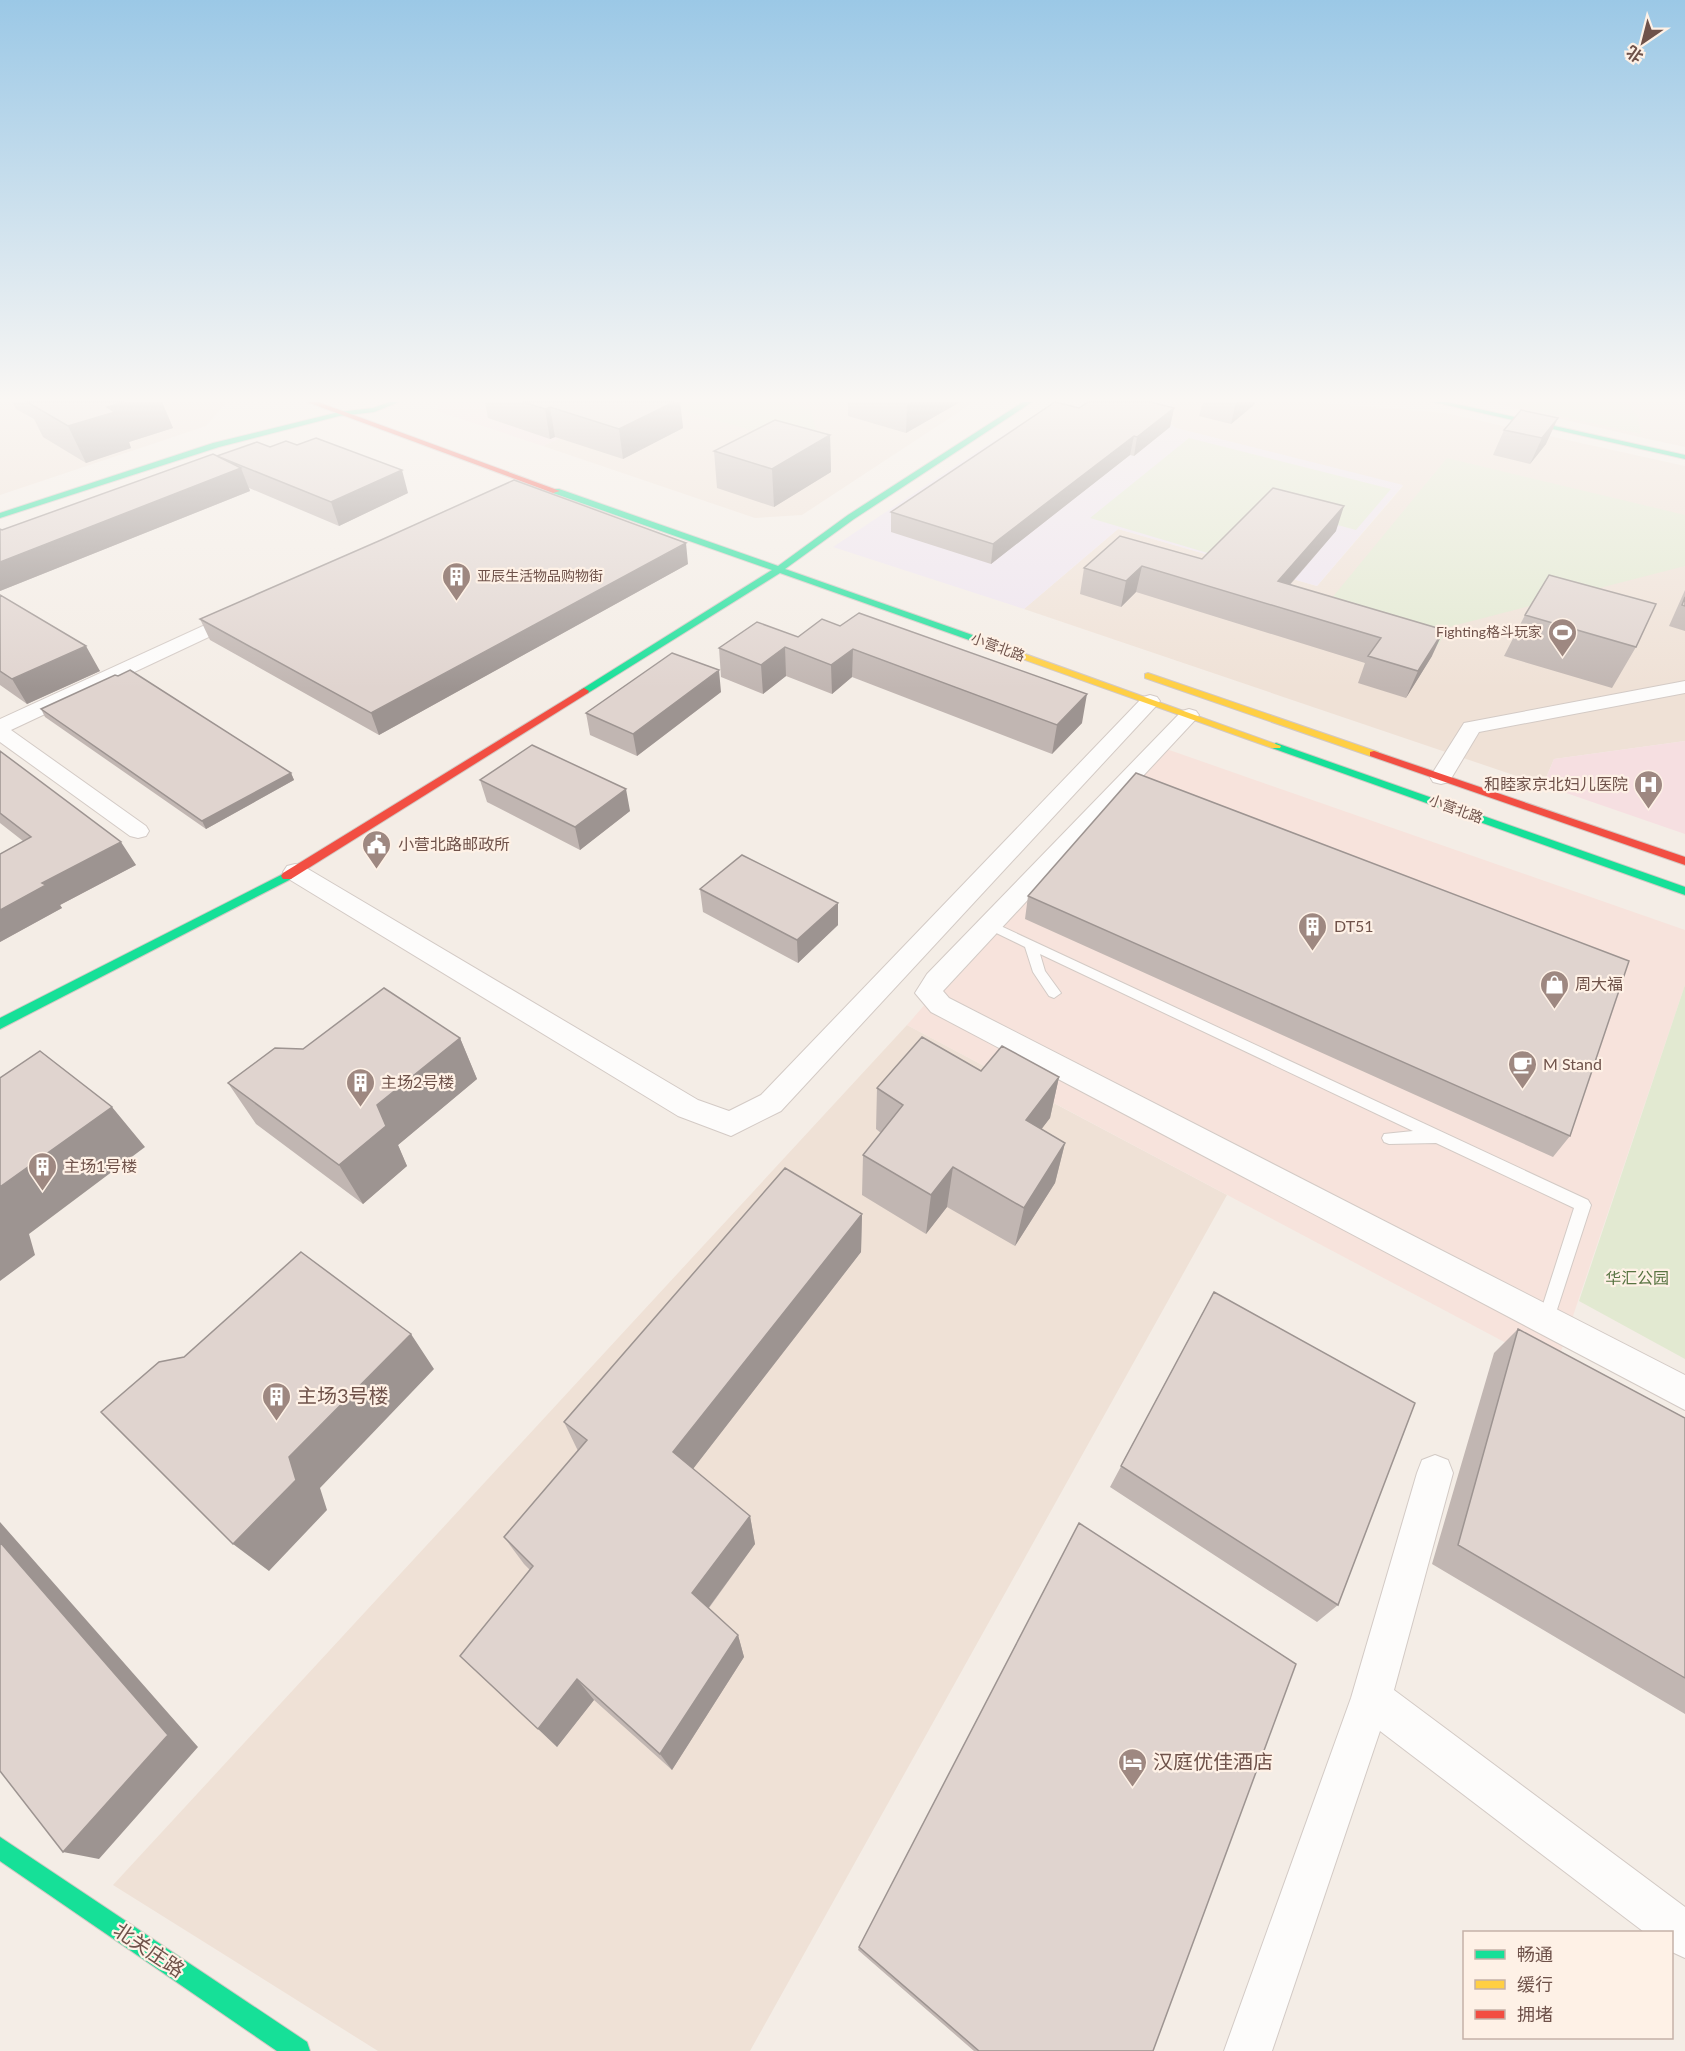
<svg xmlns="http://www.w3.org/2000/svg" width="1685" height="2051" font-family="Lato,'Noto Sans SC',sans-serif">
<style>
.residential{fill:#efe1d6}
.commercial{fill:#f7e3dc}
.education{fill:#eee4ef}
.medical{fill:#f6dfe1}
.green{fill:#e2e9d1}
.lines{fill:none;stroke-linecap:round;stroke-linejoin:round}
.lane-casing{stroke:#d3cac5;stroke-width:2}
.street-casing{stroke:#d3cac5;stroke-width:2}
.fast-casing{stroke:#d2c8c3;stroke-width:2}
.slow-casing{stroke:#d2c8c3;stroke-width:2}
.jam-casing{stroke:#d2c8c3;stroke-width:2}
.lane{fill:#fdfcfb;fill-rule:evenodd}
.street{fill:#fdfcfb;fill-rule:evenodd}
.fast{fill:#16e098;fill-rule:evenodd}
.slow{fill:#ffcf43;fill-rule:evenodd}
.jam{fill:#f24e42;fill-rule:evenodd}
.wall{fill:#c1b6b2}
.shaded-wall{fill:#9d9491}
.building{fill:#e0d4cf;stroke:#9d9491;stroke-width:1.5}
.labels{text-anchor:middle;stroke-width:4.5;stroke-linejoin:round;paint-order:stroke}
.far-poi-label{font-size:14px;fill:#6f524a;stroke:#fef1e6;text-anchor:start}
.far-street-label{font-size:14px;fill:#6f524a;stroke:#fef1e6}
.poi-label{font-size:16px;fill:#6f524a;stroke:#fef1e6;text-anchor:start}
.park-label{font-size:16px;fill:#587442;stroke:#fef1e6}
.near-poi-label{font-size:20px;fill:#6f524a;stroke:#fef1e6;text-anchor:start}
.near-street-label{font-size:20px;fill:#6f524a;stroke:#fef1e6}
</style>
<rect width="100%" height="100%" fill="#f4ede6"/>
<path class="residential" d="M 0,402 L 227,402 L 206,426 L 0,495 Z
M 612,402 L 974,402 L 802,515 L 755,518 L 543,446 L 626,407 Z
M 1175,402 L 1311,402 L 1445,413 L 1685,466 L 1685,741 L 1554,759 L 1543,785 L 1024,609 L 1118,529 L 1317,586 L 1403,486 L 1176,428 L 1159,415 Z
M 1488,402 L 1685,402 L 1685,447 L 1648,439 Z
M 907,1025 L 1227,1195 L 750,2051 L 378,2051 L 113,1885 Z"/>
<path class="commercial" d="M 1152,744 L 1685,930 L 1685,985 L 1555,1369 L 907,1025 Z"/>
<path class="education" d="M 1093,402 L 1175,402 L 1159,415 L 1176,428 L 1403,485 L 1317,586 L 1118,529 L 1024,609 L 833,547 L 990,443 L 1041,412 Z"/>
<path class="medical" d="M 440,402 L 612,402 L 626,406 L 543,446 L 437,411 Z
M 1685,741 L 1685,834 L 1543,785 L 1554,759 Z"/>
<path class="green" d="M 655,402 L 783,402 L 810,409 L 819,441 L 808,447 Z
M 1497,402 L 1625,402 C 1637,412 1639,420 1641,434 Z
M 1189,438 L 1391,489 L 1356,530 L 1271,507 L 1221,557 L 1090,518 Z
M 1447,458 L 1685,515 L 1685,566 L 1449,627 L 1438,645 L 1322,610 Z
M 1685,985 L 1685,1359 L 1579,1301 Z"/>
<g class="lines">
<defs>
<path id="lane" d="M 990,921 L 1588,1200 L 1591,1205 L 1552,1325 L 1546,1328 L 1540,1325 L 1538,1320 L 1574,1208 L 1436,1143 L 1389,1144 L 1384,1142 L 1382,1138 L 1384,1134 L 1413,1131 L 1040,954 L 1045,971 L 1061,993 L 1054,998 L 1049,996 L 1033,972 L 1025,947 L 986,928 L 984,925 L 986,922 Z"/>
<path id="street" d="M 240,609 L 247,611 L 249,615 L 247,619 L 11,730 L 146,826 L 149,831 L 146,836 L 138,838 L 130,836 L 0,742 L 0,719 Z
M 1685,681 L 1685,693 L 1479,732 L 1449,782 L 1441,784 L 1433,782 L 1430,777 L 1464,723 Z
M 1150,695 L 1157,697 L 1160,701 L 1157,705 L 781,1111 L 731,1136 L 678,1116 L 287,878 L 283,872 L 287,866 L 295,864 L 303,866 L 698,1100 L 729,1111 L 761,1095 L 1143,697 Z
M 1189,709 L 1196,711 L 1199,715 L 1196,719 L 943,991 L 949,998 L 1685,1375 L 1685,1410 L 931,1012 L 915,993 L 927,974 L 1182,711 Z
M 1435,1455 L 1448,1460 L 1453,1473 L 1394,1690 L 1685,1907 L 1685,1958 L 1672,1952 L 1672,1932 L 1644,1932 L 1380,1731 L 1272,2051 L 1224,2051 L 1351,1698 L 1417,1473 L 1422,1460 Z"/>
<path id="fast" d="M 389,402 L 399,402 L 374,412 L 339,416 L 219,447 L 0,518 L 0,513 L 213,443 L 339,412 L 373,408 Z
M 1023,402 L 1032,402 L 854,519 L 785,569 L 978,637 L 978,641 L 972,641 L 780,573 L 588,693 L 584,694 L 579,691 L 772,570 L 553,493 L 553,489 L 559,489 L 778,566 L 848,515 Z
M 1433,402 L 1447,402 L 1685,455 L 1685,459 Z
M 1276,743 L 1685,887 L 1685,895 L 1272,748 L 1271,746 Z
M 287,872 L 291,873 L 293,876 L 291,879 L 0,1029 L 0,1018 Z
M 0,1837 L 307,2042 L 310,2051 L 277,2051 L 0,1861 Z"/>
<path id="slow" d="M 972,637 L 978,637 L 1281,746 L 1280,748 L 1272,748 L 972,641 Z
M 1148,673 L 1378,752 L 1379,754 L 1378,756 L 1370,756 L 1145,678 L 1145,674 Z"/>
<path id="jam" d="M 307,402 L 318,402 L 560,491 L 553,493 Z
M 584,688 L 589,691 L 588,693 L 291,879 L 283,879 L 281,876 L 283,873 Z
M 1374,751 L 1685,857 L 1685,865 L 1370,756 L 1370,752 Z"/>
</defs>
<use href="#lane" class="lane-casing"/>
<use href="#street" class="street-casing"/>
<use href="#fast" class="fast-casing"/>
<use href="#slow" class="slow-casing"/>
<use href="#jam" class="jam-casing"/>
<use href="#lane" class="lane"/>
<use href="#street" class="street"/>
<use href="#fast" class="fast"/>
<use href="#slow" class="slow"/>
<use href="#jam" class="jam"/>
</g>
<path class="wall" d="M 12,402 L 162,402 L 173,428 L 129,442 L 131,448 L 86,463 L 43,437 L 34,419 L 16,409 Z
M 485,402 L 680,402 L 683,428 L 623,459 L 555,437 L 550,439 L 488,418 Z
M 848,402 L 960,402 L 906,433 L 848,416 Z
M 1203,402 L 1255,402 L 1254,405 L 1231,424 L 1199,416 Z
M 1079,408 L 1174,408 L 1170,427 L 1134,456 L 1130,455 L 991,564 L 891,532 L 891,512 Z
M 1521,410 L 1546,444 L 1530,464 L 1493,455 L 1504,430 Z
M 830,435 L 831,472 L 774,507 L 717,488 L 714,451 Z
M 270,447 L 408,493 L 339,526 L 249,488 L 250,491 L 0,591 L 0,529 L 2,530 L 217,456 Z
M 1336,531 L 1290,585 L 1432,656 L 1406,698 L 1358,683 L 1365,663 L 1136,592 L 1121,607 L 1080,594 L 1084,568 L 1202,559 Z
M 688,564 L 379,735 L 210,640 L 200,619 Z
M 1685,590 L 1685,631 L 1669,626 Z
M 0,595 L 100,671 L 27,704 L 0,685 Z
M 1525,615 L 1636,647 L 1612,688 L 1504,656 Z
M 822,619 L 1082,723 L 1052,754 L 852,677 L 832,694 L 786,676 L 763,694 L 721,677 L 719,648 L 798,637 Z
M 721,692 L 637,756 L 590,735 L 586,713 Z
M 41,709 L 291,773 L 294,780 L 206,829 L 45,717 Z
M 0,751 L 136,865 L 60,905 L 62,908 L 0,942 L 23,841 L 0,823 Z
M 480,780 L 630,811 L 580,850 L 487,802 Z
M 700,889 L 838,925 L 798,963 L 703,912 Z
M 1028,896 L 1570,1136 L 1553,1157 L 1025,919 Z
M 460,1038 L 477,1079 L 398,1145 L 407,1166 L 363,1204 L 256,1124 L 228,1083 L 303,1049 Z
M 981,1071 L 1059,1077 L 1050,1118 L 1041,1129 L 1065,1143 L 1055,1183 L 1015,1246 L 947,1207 L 926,1234 L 862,1195 L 863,1155 L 881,1133 L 876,1129 L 877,1088 Z
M 862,1214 L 861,1252 L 693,1469 L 750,1516 L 755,1544 L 709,1608 L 738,1635 L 744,1657 L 672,1770 L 594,1700 L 557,1747 L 530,1570 L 524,1564 L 504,1537 L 578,1451 L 564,1422 Z
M 1214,1292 L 1338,1605 L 1317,1622 L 1110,1487 Z
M 1518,1329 L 1685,1418 L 1685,1714 L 1432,1564 L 1494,1353 Z
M 859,1947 L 1153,2051 L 974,2051 L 858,1950 Z"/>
<path class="shaded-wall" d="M 125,402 L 162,402 L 173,428 L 129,442 L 131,448 L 86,463 L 68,426 L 107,407 Z
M 674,402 L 680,402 L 683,428 L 623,459 L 619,429 Z
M 910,402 L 960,402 L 906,433 L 907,404 Z
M 1236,402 L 1255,402 L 1254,405 L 1231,424 Z
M 550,407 L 555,437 L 550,439 L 545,409 Z
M 1174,408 L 1170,427 L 1134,456 L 1137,437 Z
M 1558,418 L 1546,444 L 1530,464 L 1542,438 Z
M 830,435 L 831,472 L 774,507 L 772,469 Z
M 1134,436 L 1130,455 L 991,564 L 993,544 Z
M 241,468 L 250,491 L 0,591 L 0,562 Z
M 402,470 L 408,493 L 339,526 L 331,502 Z
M 1344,506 L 1336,531 L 1272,605 L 1278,581 Z
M 686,543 L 688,564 L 379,735 L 371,713 Z
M 1142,566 L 1136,592 L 1121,607 L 1126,581 Z
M 1444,630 L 1432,656 L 1406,698 L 1418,671 Z
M 86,646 L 100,671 L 27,704 L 12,679 Z
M 785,647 L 786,676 L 763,694 L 761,665 Z
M 853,649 L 852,677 L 832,694 L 831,665 Z
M 719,670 L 721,692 L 637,756 L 633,734 Z
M 1087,694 L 1082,723 L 1052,754 L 1057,725 Z
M 291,773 L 294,780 L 206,829 L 202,821 Z
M 626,789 L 630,811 L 580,850 L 575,827 Z
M 121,842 L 136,865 L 60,905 L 62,908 L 0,942 L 0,910 L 42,883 Z
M 838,903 L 838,925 L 798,963 L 797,940 Z
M 460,1038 L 477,1079 L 398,1145 L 407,1166 L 363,1204 L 339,1165 L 377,1105 Z
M 1059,1077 L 1050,1118 L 1018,1160 L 1026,1120 Z
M 112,1107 L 145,1147 L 29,1234 L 35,1255 L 0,1281 L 0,1187 Z
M 1065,1143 L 1055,1183 L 1015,1246 L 1024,1208 Z
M 953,1167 L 947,1207 L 926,1234 L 931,1195 Z
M 862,1214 L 861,1252 L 682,1483 L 673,1452 Z
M 411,1334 L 434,1369 L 320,1488 L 327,1510 L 269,1571 L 233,1544 L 289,1457 Z
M 750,1516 L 755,1544 L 701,1618 L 692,1593 Z
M 0,1522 L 198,1747 L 99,1859 L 63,1852 L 0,1542 Z
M 738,1635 L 744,1657 L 672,1770 L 660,1754 Z
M 577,1679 L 594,1700 L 557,1747 L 538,1729 Z"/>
<path class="building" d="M 27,402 L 125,402 L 107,407 L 115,412 L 68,426 Z
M 523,402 L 674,402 L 619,429 L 550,407 L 545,409 Z
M 1055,402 L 1079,408 L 1088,402 L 1151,402 L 1174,408 L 1137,437 L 1134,436 L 993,544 L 891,512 Z
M 1521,410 L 1558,418 L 1542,438 L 1504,430 Z
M 775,420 L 830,435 L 772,469 L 714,451 Z
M 316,438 L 402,470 L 331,502 L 217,456 L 241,468 L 0,562 L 0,529 L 2,530 L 213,454 L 217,456 L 257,442 L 270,447 L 286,441 L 297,445 Z
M 514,480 L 686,543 L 371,713 L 200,619 L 381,540 Z
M 1273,488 L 1344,506 L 1278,581 L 1444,630 L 1418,671 L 1368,656 L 1381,638 L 1142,566 L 1126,581 L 1084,568 L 1120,536 L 1202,559 Z
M 1549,575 L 1656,604 L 1636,647 L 1525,615 Z
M 0,595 L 86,646 L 12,679 L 0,671 Z
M 1685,597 L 1685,606 L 1682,605 Z
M 859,613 L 1087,694 L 1057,725 L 853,649 L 831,665 L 785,647 L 761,665 L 719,648 L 757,622 L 798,637 L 822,619 L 840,626 Z
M 672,653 L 719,670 L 633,734 L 586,713 Z
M 130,670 L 291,773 L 202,821 L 41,709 L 115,675 L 118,676 Z
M 532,745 L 626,789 L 575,827 L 480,780 Z
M 0,751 L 121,842 L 42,883 L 46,885 L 0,910 L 0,854 L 31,837 L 0,813 Z
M 1136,773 L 1629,961 L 1570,1136 L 1028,896 Z
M 742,855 L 838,903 L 797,940 L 700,889 Z
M 384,988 L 460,1038 L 377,1105 L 386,1126 L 339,1165 L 228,1083 L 275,1048 L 303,1049 Z
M 922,1037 L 981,1071 L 1002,1046 L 1059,1077 L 1026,1120 L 1065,1143 L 1024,1208 L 953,1167 L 931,1195 L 863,1155 L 903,1105 L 877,1088 Z
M 40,1051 L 112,1107 L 0,1187 L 0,1078 Z
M 785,1168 L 862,1214 L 673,1452 L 750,1516 L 692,1593 L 738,1635 L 660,1754 L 577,1679 L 538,1729 L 460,1656 L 533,1566 L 504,1537 L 587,1440 L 564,1422 Z
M 301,1252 L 411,1334 L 289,1457 L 296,1480 L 233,1544 L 101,1412 L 159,1362 L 184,1357 Z
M 1214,1292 L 1415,1403 L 1338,1605 L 1121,1466 Z
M 1518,1329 L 1685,1418 L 1685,1678 L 1458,1545 Z
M 1079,1523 L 1296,1664 L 1153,2051 L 979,2051 L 859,1947 Z
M 0,1542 L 168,1735 L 63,1852 L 0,1771 Z"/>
<linearGradient id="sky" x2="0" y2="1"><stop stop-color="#9bc8e6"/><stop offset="0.58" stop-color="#faf7f4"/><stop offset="1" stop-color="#faf7f4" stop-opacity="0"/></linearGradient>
<rect width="1685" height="689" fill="url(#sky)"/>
<defs>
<symbol id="building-pin" viewBox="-11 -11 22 30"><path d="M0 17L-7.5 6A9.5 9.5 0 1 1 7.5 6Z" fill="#9e8881" stroke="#fef1e6"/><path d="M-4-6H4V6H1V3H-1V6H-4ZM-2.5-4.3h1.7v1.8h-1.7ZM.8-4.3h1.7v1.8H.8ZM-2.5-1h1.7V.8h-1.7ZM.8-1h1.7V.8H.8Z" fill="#fff"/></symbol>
<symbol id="stadium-pin" viewBox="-11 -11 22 30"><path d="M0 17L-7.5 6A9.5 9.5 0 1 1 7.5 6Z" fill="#9e8881" stroke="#fef1e6"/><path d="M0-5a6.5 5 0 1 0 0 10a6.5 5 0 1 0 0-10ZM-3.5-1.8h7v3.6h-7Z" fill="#fff"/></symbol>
<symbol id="hospital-pin" viewBox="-11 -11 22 30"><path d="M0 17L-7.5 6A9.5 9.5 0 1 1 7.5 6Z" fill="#9e8881" stroke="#fef1e6"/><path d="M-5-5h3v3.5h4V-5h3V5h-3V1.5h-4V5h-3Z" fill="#fff"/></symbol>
<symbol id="civic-pin" viewBox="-11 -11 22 30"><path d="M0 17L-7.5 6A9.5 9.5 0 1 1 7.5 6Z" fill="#9e8881" stroke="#fef1e6"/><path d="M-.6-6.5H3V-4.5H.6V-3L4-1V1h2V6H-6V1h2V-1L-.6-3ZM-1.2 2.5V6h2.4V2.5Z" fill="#fff"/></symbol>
<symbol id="shop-pin" viewBox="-11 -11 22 30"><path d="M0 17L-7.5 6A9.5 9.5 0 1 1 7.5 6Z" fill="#9e8881" stroke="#fef1e6"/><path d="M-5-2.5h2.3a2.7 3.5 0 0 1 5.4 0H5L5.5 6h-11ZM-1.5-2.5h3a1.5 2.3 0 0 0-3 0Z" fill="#fff"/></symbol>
<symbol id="cafe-pin" viewBox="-11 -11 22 30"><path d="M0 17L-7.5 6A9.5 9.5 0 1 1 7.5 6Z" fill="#9e8881" stroke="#fef1e6"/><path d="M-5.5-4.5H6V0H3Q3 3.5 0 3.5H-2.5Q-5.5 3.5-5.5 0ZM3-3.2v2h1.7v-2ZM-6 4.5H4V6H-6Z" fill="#fff"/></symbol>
<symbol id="hotel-pin" viewBox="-11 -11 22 30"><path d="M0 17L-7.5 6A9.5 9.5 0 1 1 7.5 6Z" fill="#9e8881" stroke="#fef1e6"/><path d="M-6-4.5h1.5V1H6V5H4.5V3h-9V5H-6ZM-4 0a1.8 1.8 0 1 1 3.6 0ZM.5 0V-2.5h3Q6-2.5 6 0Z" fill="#fff"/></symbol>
</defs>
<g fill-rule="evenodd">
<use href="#building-pin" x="440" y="560" width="33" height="45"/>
<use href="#stadium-pin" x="1546" y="616" width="33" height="45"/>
<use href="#hospital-pin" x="1632" y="768" width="33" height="45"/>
<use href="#civic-pin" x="360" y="828" width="33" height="45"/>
<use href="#building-pin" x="1296" y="910" width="33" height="45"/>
<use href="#shop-pin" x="1538" y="968" width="33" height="45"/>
<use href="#cafe-pin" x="1506" y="1048" width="33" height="45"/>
<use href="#building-pin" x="344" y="1066" width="33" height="45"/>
<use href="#building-pin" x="26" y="1150" width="33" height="45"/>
<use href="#building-pin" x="260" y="1380" width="33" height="45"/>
<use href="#hotel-pin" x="1116" y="1746" width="33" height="45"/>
</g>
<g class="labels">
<g class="far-poi-label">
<text x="477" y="581">亚辰生活物品购物街</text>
<text x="1542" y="637" text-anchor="end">Fighting格斗玩家</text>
</g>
<g class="far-street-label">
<text transform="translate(998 647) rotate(20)" y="5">小营北路</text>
<text transform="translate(1456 809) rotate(20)" y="5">小营北路</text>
</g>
<g class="poi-label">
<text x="1628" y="790" text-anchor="end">和睦家京北妇儿医院</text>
<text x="398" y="850">小营北路邮政所</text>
<text x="1334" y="932">DT51</text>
<text x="1575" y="990">周大福</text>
<text x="1543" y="1070">M Stand</text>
<text x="381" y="1088">主场2号楼</text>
<text x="64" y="1172">主场1号楼</text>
</g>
<g class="park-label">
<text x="1637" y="1284">华汇公园</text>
</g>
<g class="near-poi-label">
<text x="297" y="1403">主场3号楼</text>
<text x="1153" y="1769">汉庭优佳酒店</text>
</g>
<g class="near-street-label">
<text transform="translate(149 1950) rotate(34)" y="7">北关庄路</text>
</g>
</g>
<rect x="1463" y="1931" width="210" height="108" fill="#fef1e6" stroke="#c5b1a8" stroke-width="1.5"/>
<rect x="1475" y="1950" width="30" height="9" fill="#16e098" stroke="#c5b1a8" stroke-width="1.5"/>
<text x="1517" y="1961" font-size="18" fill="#6f524a">畅通</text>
<rect x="1475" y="1980" width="30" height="9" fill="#ffcf43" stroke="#c5b1a8" stroke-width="1.5"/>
<text x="1517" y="1991" font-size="18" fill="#6f524a">缓行</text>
<rect x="1475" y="2010" width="30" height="9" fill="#f24e42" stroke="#c5b1a8" stroke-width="1.5"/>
<text x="1517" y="2021" font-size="18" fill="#6f524a">拥堵</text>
<g transform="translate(1643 42) rotate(215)" stroke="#fef1e6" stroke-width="4.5" paint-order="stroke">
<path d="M0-4.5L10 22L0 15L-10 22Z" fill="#6f524a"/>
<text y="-9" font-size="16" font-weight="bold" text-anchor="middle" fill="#6f524a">北</text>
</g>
</svg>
